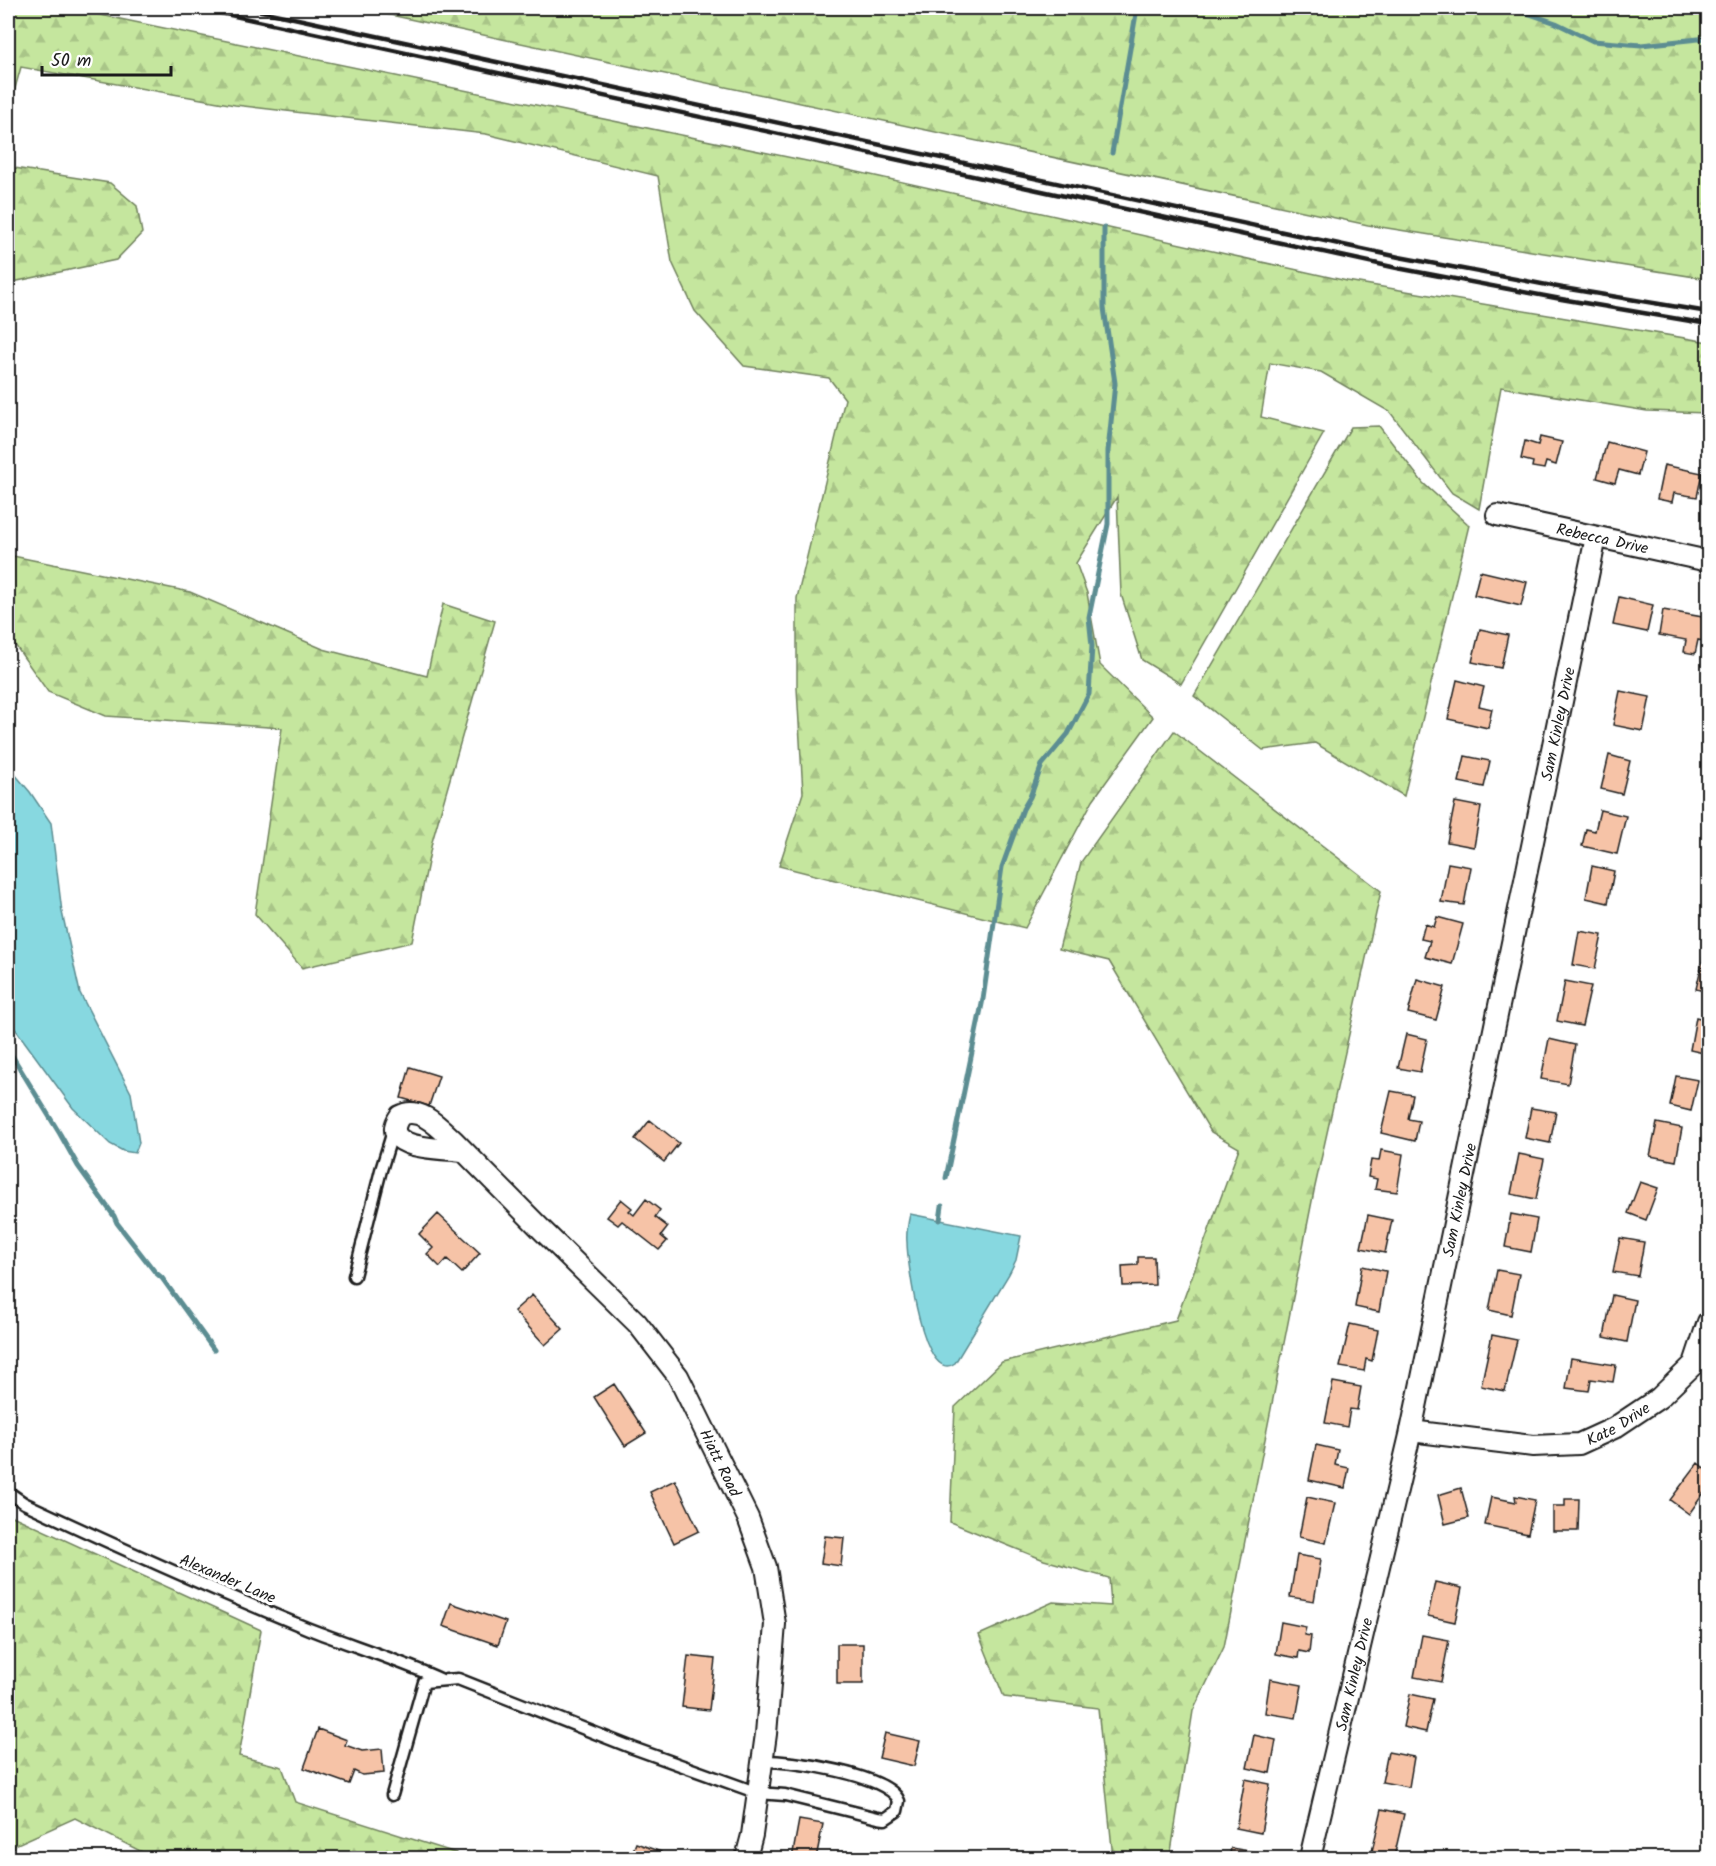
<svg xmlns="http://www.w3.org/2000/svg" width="1716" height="1866" font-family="Kalam,sans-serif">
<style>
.forest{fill:url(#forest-firs);stroke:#70815d;stroke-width:1.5}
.water{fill:#87d8e0;stroke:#5c8d92;stroke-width:1.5}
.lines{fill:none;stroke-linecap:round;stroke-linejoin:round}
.stream{stroke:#5c8d92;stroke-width:5}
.building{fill:#f6c3a7;stroke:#1c1c1c;stroke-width:1.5}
.service-casing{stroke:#1c1c1c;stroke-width:15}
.minor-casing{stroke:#1c1c1c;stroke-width:24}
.service{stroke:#fff;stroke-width:10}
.minor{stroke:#fff;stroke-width:20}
.rail{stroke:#1c1c1c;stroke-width:4.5}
.labels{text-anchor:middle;stroke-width:6;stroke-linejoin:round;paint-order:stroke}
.street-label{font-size:16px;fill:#1c1c1c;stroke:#fff}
</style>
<defs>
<pattern id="forest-firs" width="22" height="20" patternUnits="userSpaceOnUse" patternTransform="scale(1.5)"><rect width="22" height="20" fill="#c5e69e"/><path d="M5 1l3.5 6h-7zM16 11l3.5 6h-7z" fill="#a9c588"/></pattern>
</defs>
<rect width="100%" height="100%" fill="#fff"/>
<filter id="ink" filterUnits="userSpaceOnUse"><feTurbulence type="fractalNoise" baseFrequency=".0167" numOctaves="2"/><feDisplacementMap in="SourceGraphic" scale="12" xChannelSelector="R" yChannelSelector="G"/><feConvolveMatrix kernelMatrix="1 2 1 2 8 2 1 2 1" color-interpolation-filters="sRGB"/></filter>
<g filter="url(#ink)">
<path class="forest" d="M 8,8 L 67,8 L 826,165 L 1347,281 L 1708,342 L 1708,413 L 1647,411 L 1501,387 L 1479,509 L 1452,493 L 1390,412 L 1321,372 L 1270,363 L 1261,417 L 1324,433 L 1181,684 L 1142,660 L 1121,594 L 1117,497 L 1076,563 L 1087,593 L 1100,665 L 1153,717 L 1093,800 L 1025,928 L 779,866 L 803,793 L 797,688 L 797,598 L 845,399 L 829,378 L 744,366 L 695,311 L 672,262 L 658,176 L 486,134 L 235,105 L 21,67 L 8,113 Z
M 358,8 L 1708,8 L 1708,279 L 1368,225 Z
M 8,167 L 110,183 L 137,206 L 142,233 L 116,260 L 8,283 Z
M 1379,426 L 1423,483 L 1469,525 L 1404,796 L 1315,743 L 1263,750 L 1194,696 L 1351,427 Z
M 8,555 L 190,592 L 323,649 L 427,676 L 443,604 L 495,621 L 432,842 L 412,942 L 302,968 L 255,914 L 282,728 L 106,716 L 48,692 L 8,635 Z
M 1174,731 L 1381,891 L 1314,1191 L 1224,1647 L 1193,1711 L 1170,1858 L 1113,1858 L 1098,1708 L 1004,1697 L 979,1635 L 1053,1602 L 1111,1606 L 1109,1578 L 1044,1560 L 950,1522 L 955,1407 L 1002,1362 L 1176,1320 L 1239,1148 L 1211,1132 L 1109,961 L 1059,949 L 1081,862 Z
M 8,1514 L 261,1630 L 239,1756 L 282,1767 L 295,1802 L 456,1853 L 455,1858 L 154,1858 L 75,1818 L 15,1845 L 10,1858 L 8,1858 Z"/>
<path class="water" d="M 8,766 L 30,792 L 51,823 L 62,912 L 80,993 L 131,1093 L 139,1143 L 135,1153 L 123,1151 L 110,1144 L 73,1108 L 8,1019 Z
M 910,1214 L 1021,1236 L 1016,1260 L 1009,1274 L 955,1363 C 923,1387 907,1259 907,1242 C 906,1233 908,1223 910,1214 Z"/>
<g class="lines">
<path class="stream" d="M 1512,8 L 1556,23 L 1593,41 L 1641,45 L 1708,38
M 1112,153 L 1137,8
M 8,1049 L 60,1134 L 78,1166 L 114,1216 L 117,1223 L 155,1272 L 162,1278 L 214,1350
M 946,1178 L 983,999 L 1002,867 L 1023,809 L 1030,797 L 1042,765 L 1068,734 L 1089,694 L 1092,646 L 1089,617 L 1108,524 L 1108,451 L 1115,383 L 1104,308 L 1104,227
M 940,1220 L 942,1206"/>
</g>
<path class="building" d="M 1540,437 L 1562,442 L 1556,465 L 1546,462 L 1544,469 L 1532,467 L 1533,462 L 1521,459 L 1525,441 L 1538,445 Z
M 1607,442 L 1644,452 L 1638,475 L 1619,470 L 1615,483 L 1597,478 Z
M 1664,465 L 1702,473 L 1697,497 L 1674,493 L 1672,502 L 1657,499 Z
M 1480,571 L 1527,582 L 1521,606 L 1474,595 Z
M 1619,597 L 1653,605 L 1647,632 L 1613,625 Z
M 1663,610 L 1708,618 L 1708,642 L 1698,640 L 1695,654 L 1684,652 L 1686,640 L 1659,635 Z
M 1480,629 L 1508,635 L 1501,668 L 1472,662 Z
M 1457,680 L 1484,687 L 1479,706 L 1492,709 L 1488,728 L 1448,719 Z
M 1620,691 L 1650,697 L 1643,731 L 1613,725 Z
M 1609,755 L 1630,761 L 1622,794 L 1601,789 Z
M 1465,756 L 1490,761 L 1484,787 L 1459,782 Z
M 1455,802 L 1481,807 L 1474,847 L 1447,842 Z
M 1600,810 L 1626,816 L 1617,854 L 1582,846 L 1586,829 L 1595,831 Z
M 1448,863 L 1471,867 L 1464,905 L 1441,902 Z
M 1592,866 L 1614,871 L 1608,903 L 1586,898 Z
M 1437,917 L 1463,924 L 1452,964 L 1425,957 L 1430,941 L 1421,939 L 1425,924 L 1434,927 Z
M 1579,931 L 1602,935 L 1595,969 L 1573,965 Z
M 1705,951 L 1708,952 L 1708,992 L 1696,989 Z
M 1417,979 L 1445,987 L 1436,1020 L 1408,1013 Z
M 1565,981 L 1591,986 L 1582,1026 L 1557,1021 Z
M 1696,1017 L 1708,1020 L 1708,1054 L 1690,1050 Z
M 1406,1034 L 1427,1039 L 1420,1072 L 1398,1068 Z
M 1549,1039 L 1575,1045 L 1568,1084 L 1541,1079 Z
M 410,1067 L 439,1076 L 429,1106 L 401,1098 Z
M 1676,1076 L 1698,1080 L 1691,1111 L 1670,1106 Z
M 1391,1091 L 1413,1095 L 1408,1119 L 1419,1121 L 1415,1141 L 1381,1133 Z
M 1531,1108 L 1556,1112 L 1550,1143 L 1525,1138 Z
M 650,1120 L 679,1143 L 664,1162 L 635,1139 Z
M 1657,1123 L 1682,1128 L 1676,1161 L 1650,1156 Z
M 1381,1150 L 1403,1154 L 1397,1192 L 1375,1189 L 1377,1179 L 1368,1177 L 1371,1160 L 1379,1161 Z
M 1519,1154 L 1544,1159 L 1536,1199 L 1511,1194 Z
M 1640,1182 L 1658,1188 L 1646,1220 L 1628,1213 Z
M 621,1199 L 632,1208 L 629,1211 L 634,1215 L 646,1199 L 660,1210 L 655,1217 L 668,1227 L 661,1236 L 667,1241 L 659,1250 L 622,1221 L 618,1225 L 607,1217 Z
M 438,1214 L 480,1253 L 462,1273 L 447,1259 L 440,1267 L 427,1254 L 433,1248 L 419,1234 Z
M 1511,1214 L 1537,1219 L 1531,1252 L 1505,1247 Z
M 1368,1215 L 1392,1220 L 1385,1253 L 1361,1248 Z
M 1620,1238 L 1644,1242 L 1638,1276 L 1613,1272 Z
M 1138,1257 L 1154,1257 L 1155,1285 L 1123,1286 L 1122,1266 L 1138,1265 Z
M 1362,1266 L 1386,1271 L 1379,1312 L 1355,1307 Z
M 1497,1270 L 1519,1274 L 1511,1315 L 1489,1310 Z
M 532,1295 L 563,1329 L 545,1345 L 514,1311 Z
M 1612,1295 L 1635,1300 L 1627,1342 L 1604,1337 Z
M 1350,1324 L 1378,1330 L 1372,1361 L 1366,1359 L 1364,1371 L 1340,1367 Z
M 1492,1335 L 1517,1340 L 1505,1391 L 1481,1386 Z
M 1571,1358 L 1616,1365 L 1613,1382 L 1591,1379 L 1589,1391 L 1566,1388 Z
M 1333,1382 L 1361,1387 L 1357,1410 L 1350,1409 L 1347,1427 L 1325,1423 Z
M 614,1384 L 646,1433 L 625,1446 L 594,1397 Z
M 1316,1445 L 1338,1450 L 1335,1465 L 1349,1468 L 1345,1488 L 1309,1480 Z
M 1698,1463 L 1708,1471 L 1708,1487 L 1689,1514 L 1670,1500 Z
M 675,1480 L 699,1531 L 674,1543 L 650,1492 Z
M 1461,1488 L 1469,1518 L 1445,1524 L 1438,1495 Z
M 1515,1496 L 1535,1500 L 1528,1534 L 1485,1525 L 1491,1497 L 1516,1502 Z
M 1307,1497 L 1335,1503 L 1326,1543 L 1299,1537 Z
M 1565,1499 L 1579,1499 L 1578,1531 L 1553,1531 L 1553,1506 L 1565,1506 Z
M 825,1536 L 844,1538 L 841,1566 L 821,1563 Z
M 1297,1555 L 1321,1559 L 1314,1601 L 1290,1597 Z
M 1435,1582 L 1462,1588 L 1455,1622 L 1428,1616 Z
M 451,1603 L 506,1622 L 498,1645 L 443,1626 Z
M 1281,1622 L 1306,1627 L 1304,1635 L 1311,1636 L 1309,1653 L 1299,1651 L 1298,1658 L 1276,1654 Z
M 1422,1635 L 1449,1640 L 1441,1682 L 1414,1677 Z
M 837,1644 L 863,1644 L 863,1684 L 837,1684 Z
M 688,1656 L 715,1659 L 709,1710 L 682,1707 Z
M 1270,1679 L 1302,1685 L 1296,1718 L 1265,1713 Z
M 1410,1694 L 1433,1699 L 1426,1732 L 1403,1727 Z
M 318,1729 L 347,1740 L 345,1745 L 362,1751 L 382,1749 L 384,1773 L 362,1775 L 354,1771 L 349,1784 L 304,1768 Z
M 885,1733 L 920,1741 L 914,1766 L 879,1758 Z
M 1254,1735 L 1276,1740 L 1270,1773 L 1247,1768 Z
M 1388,1752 L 1414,1757 L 1409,1787 L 1382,1782 Z
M 1245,1779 L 1270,1784 L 1261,1833 L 1236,1828 Z
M 1382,1809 L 1404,1814 L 1394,1857 L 1372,1851 Z
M 799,1820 L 823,1824 L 816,1858 L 792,1858 Z
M 636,1843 L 661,1852 L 659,1858 L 630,1858 Z
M 1231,1848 L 1255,1852 L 1254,1858 L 1229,1858 Z"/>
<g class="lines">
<defs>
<path id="service" d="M 354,1276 L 381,1170 L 394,1128
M 8,1492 L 24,1503 C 118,1547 213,1590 309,1629 C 353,1646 399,1660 442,1680
M 392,1795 L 424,1682 L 458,1679 L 633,1748 L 758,1793 L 785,1795 L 878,1818 L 885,1819 L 897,1811 L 899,1801 C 889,1774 789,1760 762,1761"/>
<g id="minor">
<path id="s1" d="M 1497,515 L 1708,561"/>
<path id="s2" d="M 463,1151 C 444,1148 376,1151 400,1116 C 419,1105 439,1127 453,1140 L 543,1231 L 637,1323 L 678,1376 L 748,1518 L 766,1567 L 775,1624 L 766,1734 L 752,1835 L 746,1858"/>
<path id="s3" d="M 1411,1431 L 1533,1446 L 1579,1444 L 1614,1428 L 1659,1398 L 1694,1364 L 1708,1322"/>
<path id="s4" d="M 1310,1858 L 1411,1431 L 1596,537"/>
</g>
</defs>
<use href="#service" class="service-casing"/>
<use href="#minor" class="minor-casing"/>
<use href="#service" class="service"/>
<use href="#minor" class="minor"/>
<path class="rail" d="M 198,8 L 1397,268 L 1561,299 L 1708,324
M 247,8 L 1399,257 L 1563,288 L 1708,312"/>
</g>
</g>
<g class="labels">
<g class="street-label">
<text dy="6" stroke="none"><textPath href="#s1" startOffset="108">Rebecca Drive</textPath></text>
<text dy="6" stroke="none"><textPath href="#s4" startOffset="1161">Sam Kinley Drive</textPath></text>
<text dy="6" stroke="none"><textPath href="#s4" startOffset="675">Sam Kinley Drive</textPath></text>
<text dy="6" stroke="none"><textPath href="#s3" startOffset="213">Kate Drive</textPath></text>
<text dy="6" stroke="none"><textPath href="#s2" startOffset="576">Hiatt Road</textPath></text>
<text transform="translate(228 1578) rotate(23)" y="6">Alexander Lane</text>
<text dy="6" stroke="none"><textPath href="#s4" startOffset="189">Sam Kinley Drive</textPath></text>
</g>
</g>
<rect width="1716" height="1866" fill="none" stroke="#fff" stroke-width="30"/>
<rect x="15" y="15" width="1686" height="1836" fill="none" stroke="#1c1c1c" stroke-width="2" filter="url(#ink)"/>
<path d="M42 66v9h129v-9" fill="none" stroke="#1c1c1c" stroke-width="3"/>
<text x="51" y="66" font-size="18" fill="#1c1c1c" stroke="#ffffff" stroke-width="4.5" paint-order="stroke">50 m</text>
</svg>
